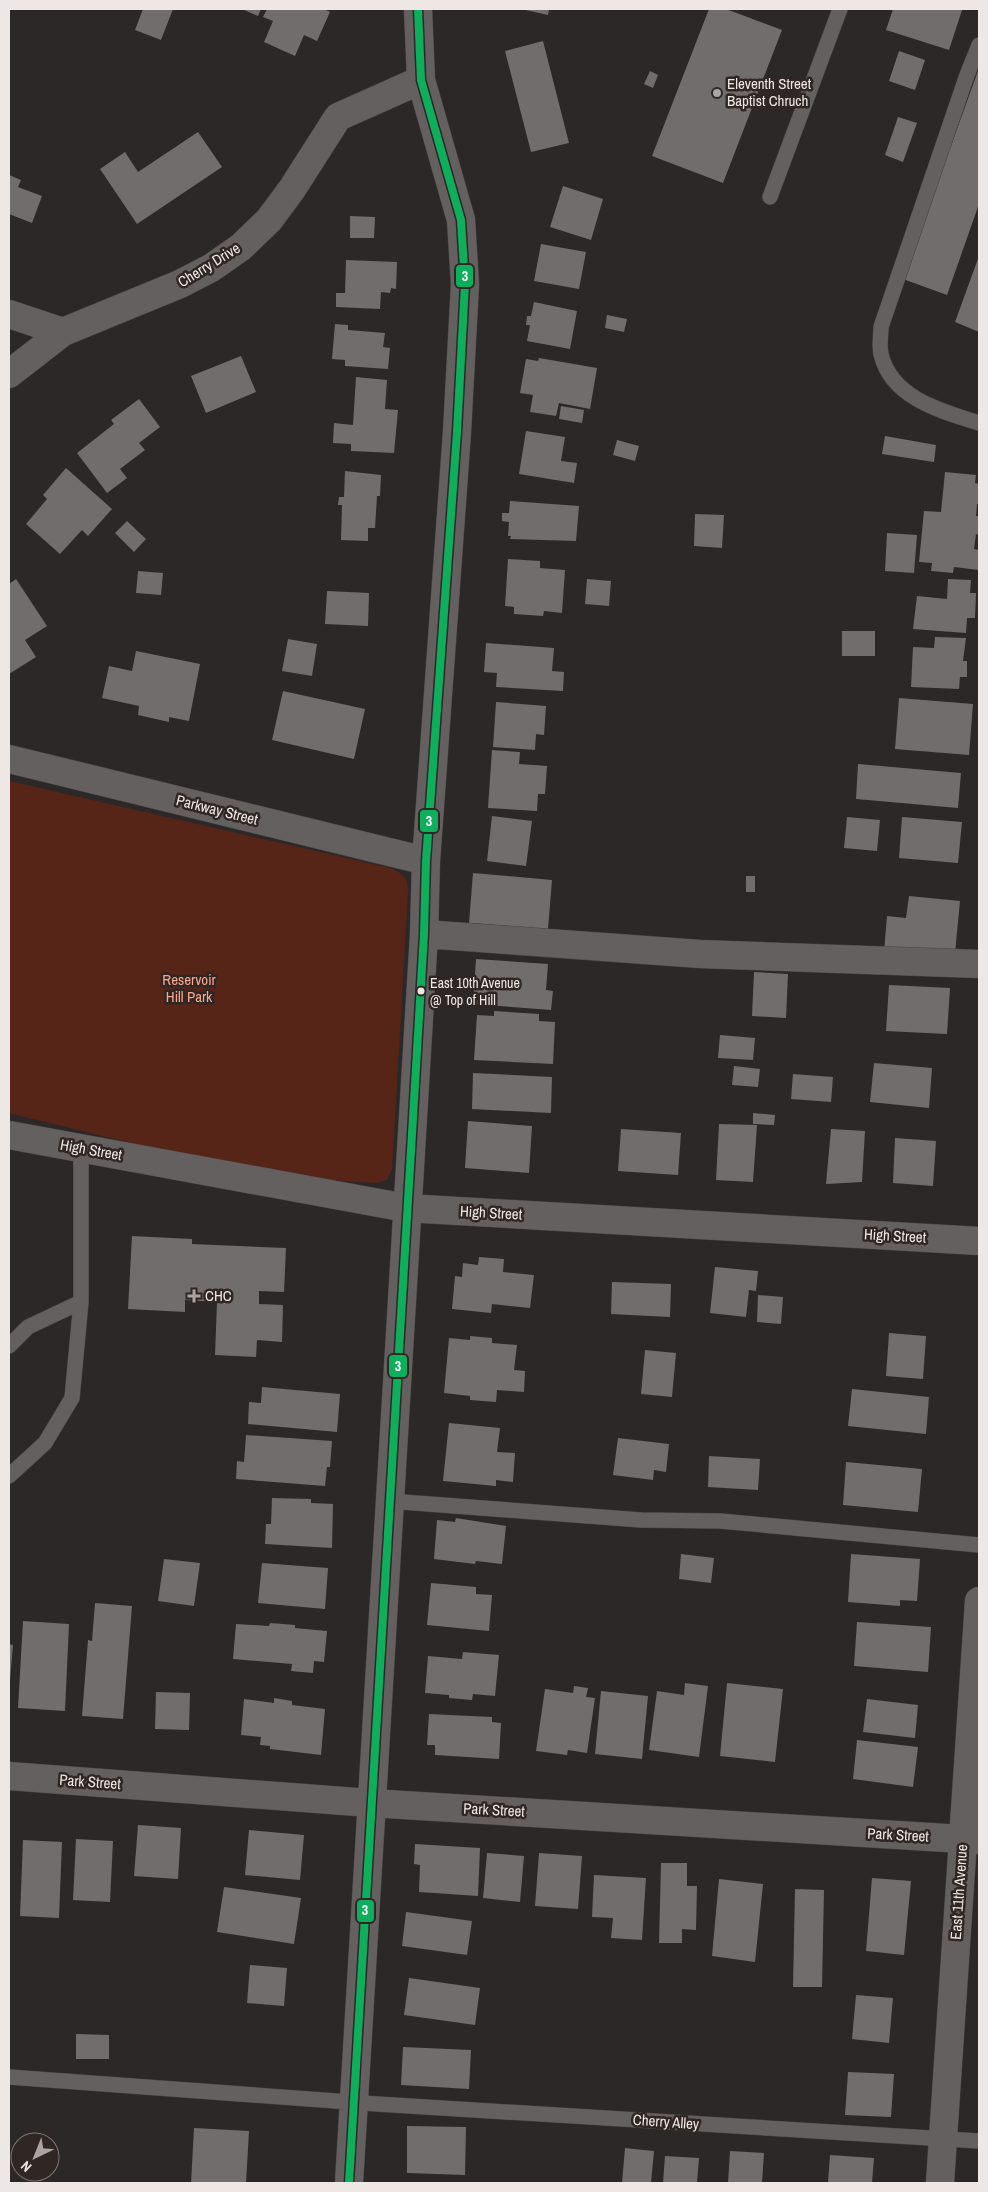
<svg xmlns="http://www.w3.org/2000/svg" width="988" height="2192" font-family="'Archivo Narrow',sans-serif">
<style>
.green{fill:#572518}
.building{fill:#716d6c}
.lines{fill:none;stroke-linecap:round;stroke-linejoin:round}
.service-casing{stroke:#494543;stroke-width:16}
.minor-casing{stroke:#494543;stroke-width:29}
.service{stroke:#64605f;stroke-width:15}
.minor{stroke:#64605f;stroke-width:28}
.bus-1-casing{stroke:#302725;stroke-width:11}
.bus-1{stroke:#0daf5c;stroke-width:8}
.poi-dot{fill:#aaa4a3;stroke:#302725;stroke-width:2}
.bus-dot{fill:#ede7e5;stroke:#302725;stroke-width:2}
.labels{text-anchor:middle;stroke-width:5;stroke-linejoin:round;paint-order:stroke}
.bus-label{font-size:14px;fill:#ede7e5;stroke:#302725;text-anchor:start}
.poi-label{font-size:15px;fill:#ede7e5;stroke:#302725;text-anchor:start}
.street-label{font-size:15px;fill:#ede7e5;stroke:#302725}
.park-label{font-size:15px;fill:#fba68f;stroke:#302725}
.line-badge{stroke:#302725;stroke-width:2}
.badge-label{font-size:14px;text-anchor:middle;font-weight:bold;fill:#fff}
</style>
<rect width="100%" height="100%" fill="#2d2828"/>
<path class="green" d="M 9,781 L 390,868 C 403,874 407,876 408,891 L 392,1169 L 387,1180 L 376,1183 L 298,1178 L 148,1147 L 9,1113 Z"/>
<path class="building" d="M 143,9 L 173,9 L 161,40 L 135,30 Z
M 242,9 L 261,9 L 258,16 Z
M 267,9 L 324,9 L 330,12 L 317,41 L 304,35 L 295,56 L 264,42 L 273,21 L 263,17 Z
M 521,9 L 549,9 L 548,15 Z
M 709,9 L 726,9 L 782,30 L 723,183 L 652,156 Z
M 893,9 L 962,10 L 949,50 L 886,30 Z
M 543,41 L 569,143 L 531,152 L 505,51 Z
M 899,51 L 925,60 L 915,90 L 889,81 Z
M 979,68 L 979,204 L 947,295 L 903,279 Z
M 650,71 L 658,75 L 653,88 L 644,84 Z
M 898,117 L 917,123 L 903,162 L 885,155 Z
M 198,132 L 222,167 L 137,224 L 100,169 L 125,152 L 138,172 Z
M 9,175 L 21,180 L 18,187 L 42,196 L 32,223 L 9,214 Z
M 563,186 L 603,199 L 591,240 L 550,227 Z
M 350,216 L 375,217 L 374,238 L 350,238 Z
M 541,244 L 586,252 L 579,289 L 534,281 Z
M 979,256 L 979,332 L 955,322 Z
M 346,260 L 397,262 L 396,289 L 391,288 L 390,293 L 381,292 L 380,309 L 336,307 L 336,293 L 345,293 Z
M 534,302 L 577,311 L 570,349 L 527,341 L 530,325 L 526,325 L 527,316 L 531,316 Z
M 607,315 L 627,319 L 624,332 L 605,328 Z
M 335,324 L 348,325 L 348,330 L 385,333 L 383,347 L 390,348 L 388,369 L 345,366 L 345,360 L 332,359 Z
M 241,356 L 256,392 L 206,413 L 191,376 Z
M 539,358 L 597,368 L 590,409 L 559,403 L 556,416 L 530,412 L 533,395 L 520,393 L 526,359 L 538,361 Z
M 356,377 L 387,380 L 385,409 L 398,410 L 394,453 L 351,451 L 351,444 L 333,443 L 334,423 L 353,425 Z
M 139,399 L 160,427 L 139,443 L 145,450 L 120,469 L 127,478 L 107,493 L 77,453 L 114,424 L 111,420 Z
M 561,406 L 584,410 L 582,423 L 559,419 Z
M 526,431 L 565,437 L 561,461 L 577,463 L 574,483 L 519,474 Z
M 885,436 L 936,445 L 934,462 L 882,454 Z
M 617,440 L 639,446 L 635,461 L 613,455 Z
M 66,468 L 112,509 L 88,536 L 82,530 L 60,554 L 26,524 L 47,499 L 43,495 Z
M 345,471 L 381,475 L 380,496 L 377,496 L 375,528 L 368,528 L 368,541 L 341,540 L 342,505 L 338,505 L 339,497 L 344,497 Z
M 945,472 L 976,475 L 975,483 L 979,484 L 979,504 L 977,504 L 976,516 L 979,516 L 979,535 L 976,534 L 974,549 L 979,550 L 979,570 L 954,567 L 953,573 L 931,571 L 932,563 L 919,562 L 924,511 L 941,512 Z
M 510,501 L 579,506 L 576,541 L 510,539 L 511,536 L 508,536 L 509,522 L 502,521 L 502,513 L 509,513 Z
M 695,514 L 724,515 L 722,548 L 694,546 Z
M 127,521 L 146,539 L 134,552 L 115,533 Z
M 887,533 L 917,535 L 914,573 L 885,571 Z
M 508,559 L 540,561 L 540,568 L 565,570 L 562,613 L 544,611 L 543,616 L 514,614 L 514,607 L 505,606 Z
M 138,571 L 163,573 L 161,595 L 136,593 Z
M 16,579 L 47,626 L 25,640 L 36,657 L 9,674 L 9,584 Z
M 587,579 L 611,581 L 609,606 L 585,604 Z
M 948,579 L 971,580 L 970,593 L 976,593 L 975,618 L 967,618 L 966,633 L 913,629 L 917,596 L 947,599 Z
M 327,591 L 369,593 L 368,626 L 325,624 Z
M 842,631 L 875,631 L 875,656 L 842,656 Z
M 935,637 L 966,638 L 963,661 L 967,661 L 967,677 L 960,677 L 959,689 L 911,687 L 913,647 L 934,648 Z
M 288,639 L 317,644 L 312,676 L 282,671 Z
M 486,643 L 554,648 L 552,671 L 564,672 L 563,691 L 496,687 L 497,673 L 484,672 Z
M 136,651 L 200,664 L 189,721 L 169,717 L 169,722 L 138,715 L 139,706 L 102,698 L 109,666 L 132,671 Z
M 283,691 L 365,709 L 354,759 L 272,740 Z
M 899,698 L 973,704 L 969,755 L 895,749 Z
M 496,702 L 546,706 L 544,735 L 536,734 L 535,750 L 493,747 Z
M 492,750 L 520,752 L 519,764 L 547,766 L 545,794 L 538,794 L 537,811 L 488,808 Z
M 858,764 L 961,773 L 958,808 L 856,799 Z
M 492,816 L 532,821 L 526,866 L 487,861 Z
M 847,817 L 880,820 L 877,851 L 844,848 Z
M 902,817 L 962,822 L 958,863 L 899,858 Z
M 473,873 L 552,880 L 548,929 L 469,923 Z
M 746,876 L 755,876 L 755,892 L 746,892 Z
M 909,896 L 960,901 L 955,953 L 884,952 L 887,916 L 906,918 Z
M 476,959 L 548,964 L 546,990 L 553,991 L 551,1010 L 473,1004 Z
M 754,972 L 788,974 L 786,1018 L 752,1016 Z
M 889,985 L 950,988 L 947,1034 L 886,1031 Z
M 494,1011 L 539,1014 L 539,1021 L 555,1022 L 553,1064 L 474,1060 L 477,1015 L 494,1016 Z
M 720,1035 L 755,1038 L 753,1060 L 718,1058 Z
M 874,1063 L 932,1068 L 929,1108 L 870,1102 Z
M 734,1066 L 760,1069 L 758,1087 L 732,1085 Z
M 473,1073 L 552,1077 L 551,1113 L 472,1109 Z
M 793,1074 L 833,1077 L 831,1102 L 791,1099 Z
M 753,1113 L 775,1115 L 774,1125 L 753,1124 Z
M 468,1121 L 532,1126 L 529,1173 L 465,1168 Z
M 719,1124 L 757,1125 L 753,1182 L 716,1180 Z
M 621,1129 L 681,1133 L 678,1175 L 618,1171 Z
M 831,1129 L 865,1131 L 862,1182 L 826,1184 Z
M 895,1138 L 936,1141 L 933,1186 L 893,1183 Z
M 132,1236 L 192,1239 L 192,1244 L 286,1248 L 284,1292 L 259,1291 L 259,1304 L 283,1305 L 282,1342 L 257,1340 L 256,1357 L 215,1355 L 217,1302 L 185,1300 L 185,1312 L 128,1309 Z
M 479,1257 L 504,1259 L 503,1272 L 534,1275 L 530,1308 L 492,1304 L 491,1313 L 452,1309 L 455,1276 L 462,1277 L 463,1263 L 478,1265 Z
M 715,1267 L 758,1271 L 756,1291 L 749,1290 L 746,1317 L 710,1313 Z
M 612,1282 L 671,1284 L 670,1317 L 611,1314 Z
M 758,1295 L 783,1297 L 781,1324 L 757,1322 Z
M 889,1333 L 926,1336 L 923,1379 L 886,1376 Z
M 470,1336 L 492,1338 L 492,1343 L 517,1345 L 514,1370 L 525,1371 L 524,1392 L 497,1390 L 496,1402 L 470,1400 L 470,1396 L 444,1393 L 449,1338 L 470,1340 Z
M 645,1350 L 676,1353 L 672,1397 L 641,1394 Z
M 262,1387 L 340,1394 L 337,1432 L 248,1424 L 249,1402 L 261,1403 Z
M 852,1389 L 929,1397 L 926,1434 L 848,1426 Z
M 449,1423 L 500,1428 L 497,1452 L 515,1453 L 513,1482 L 496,1480 L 496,1486 L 443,1481 Z
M 246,1435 L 332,1441 L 330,1467 L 327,1467 L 325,1486 L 236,1479 L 237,1461 L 244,1462 Z
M 618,1438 L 669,1444 L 666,1472 L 654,1470 L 653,1480 L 613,1475 Z
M 709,1456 L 760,1459 L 758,1490 L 708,1487 Z
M 846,1462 L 922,1469 L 918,1512 L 843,1505 Z
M 272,1498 L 311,1499 L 311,1503 L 333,1504 L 332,1548 L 265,1544 L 266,1524 L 271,1524 Z
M 456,1518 L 506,1526 L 502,1564 L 476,1561 L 475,1564 L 434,1559 L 437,1520 L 455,1522 Z
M 681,1554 L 714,1558 L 711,1583 L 679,1579 Z
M 851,1554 L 920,1559 L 917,1601 L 900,1600 L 900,1606 L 848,1602 Z
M 164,1559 L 200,1563 L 194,1606 L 158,1601 Z
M 262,1563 L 328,1568 L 325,1609 L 258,1603 Z
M 431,1583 L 476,1587 L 476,1594 L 492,1595 L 489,1631 L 427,1625 Z
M 95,1603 L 132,1606 L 123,1719 L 82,1716 L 88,1640 L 92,1641 Z
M 23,1621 L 69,1624 L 65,1711 L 18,1708 Z
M 857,1622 L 931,1627 L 928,1672 L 854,1666 Z
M 270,1623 L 295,1625 L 295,1628 L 327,1631 L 324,1662 L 314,1661 L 313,1673 L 291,1671 L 292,1664 L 233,1659 L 236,1624 L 269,1626 Z
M 9,1644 L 13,1645 L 10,1680 L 9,1680 Z
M 463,1652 L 499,1655 L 495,1696 L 473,1694 L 472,1700 L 449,1698 L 449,1695 L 425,1693 L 428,1656 L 462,1659 Z
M 685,1683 L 708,1686 L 699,1757 L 649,1750 L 657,1691 L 684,1695 Z
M 727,1683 L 783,1689 L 775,1762 L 720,1756 Z
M 574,1686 L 588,1688 L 586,1697 L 595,1698 L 587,1753 L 568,1750 L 567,1755 L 536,1751 L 545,1689 L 573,1693 Z
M 601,1691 L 648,1696 L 642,1759 L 595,1754 Z
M 156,1692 L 190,1693 L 189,1730 L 155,1729 Z
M 274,1698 L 292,1701 L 292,1705 L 325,1709 L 321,1755 L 270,1749 L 270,1746 L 260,1745 L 261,1737 L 241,1735 L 244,1699 L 274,1703 Z
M 867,1699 L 918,1705 L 915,1738 L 863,1732 Z
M 429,1714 L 492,1717 L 492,1722 L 501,1723 L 499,1759 L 435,1755 L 435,1745 L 427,1745 Z
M 857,1740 L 918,1747 L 913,1787 L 853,1779 Z
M 138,1825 L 181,1828 L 178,1879 L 134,1876 Z
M 249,1830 L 304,1835 L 300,1880 L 245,1875 Z
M 76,1839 L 113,1841 L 110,1902 L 73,1900 Z
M 23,1840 L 62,1842 L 59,1918 L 20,1916 Z
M 415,1844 L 480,1848 L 478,1896 L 419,1892 L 420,1865 L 414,1864 Z
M 487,1853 L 524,1856 L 520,1902 L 483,1898 Z
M 539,1853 L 582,1856 L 578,1909 L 535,1906 Z
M 661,1863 L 687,1863 L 687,1886 L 697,1886 L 696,1930 L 682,1929 L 682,1943 L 659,1943 Z
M 594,1875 L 646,1878 L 642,1940 L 611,1938 L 613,1918 L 592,1917 Z
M 872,1878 L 911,1881 L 904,1955 L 866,1951 Z
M 719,1879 L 763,1884 L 755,1962 L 712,1956 Z
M 224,1887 L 301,1898 L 294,1944 L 217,1932 Z
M 795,1889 L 824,1890 L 822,1987 L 793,1987 Z
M 406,1912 L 472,1921 L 467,1955 L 402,1946 Z
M 250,1965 L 287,1968 L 284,2006 L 247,2003 Z
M 409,1978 L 480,1988 L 475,2025 L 404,2015 Z
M 856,1995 L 893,1998 L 889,2043 L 852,2039 Z
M 76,2034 L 109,2035 L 109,2059 L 76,2059 Z
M 403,2047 L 471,2050 L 469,2089 L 401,2085 Z
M 848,2072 L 894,2074 L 891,2117 L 845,2115 Z
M 407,2126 L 466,2127 L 465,2175 L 407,2173 Z
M 194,2128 L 249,2131 L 246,2183 L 191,2183 Z
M 625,2148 L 654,2151 L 651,2183 L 622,2183 Z
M 730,2151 L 764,2153 L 762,2183 L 728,2183 Z
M 830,2155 L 874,2158 L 872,2183 L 828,2183 Z
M 665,2156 L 699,2158 L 697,2183 L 663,2183 Z"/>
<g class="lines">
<defs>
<path id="service" d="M 979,45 L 967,75 L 881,327 C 881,335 879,346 881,354 C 891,398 941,411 979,423
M 770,197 L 840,9
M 9,1346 L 28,1327 L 81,1302
M 9,1476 L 45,1443 L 72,1398 L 81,1302 L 81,1148
M 389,1501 L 641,1520 L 720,1521 L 979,1545
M 9,2077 L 377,2104 L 979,2141"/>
<path id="minor" d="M 9,314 L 63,332
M 9,374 L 63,332 L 180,284 L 211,268 L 241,247 L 269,220 L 292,189 L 338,117 L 421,80
M 9,759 L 426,861
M 424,934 L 700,954 L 979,964
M 9,1135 L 406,1208 L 979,1241
M 9,1776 L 370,1803 L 979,1840
M 349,2183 L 424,934 L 426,861 L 457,432 L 465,284 L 461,220 L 421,80 L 418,9
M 940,2183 L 979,1601"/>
</defs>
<use href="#service" class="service-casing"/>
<use href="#minor" class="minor-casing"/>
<use href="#service" class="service"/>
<use href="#minor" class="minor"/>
<defs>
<path id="bus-1" d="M 349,2183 L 424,934 L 426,861 L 457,432 L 465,284 L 461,220 L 421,80 L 418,9"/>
</defs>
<use href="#bus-1" class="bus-1-casing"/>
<use href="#bus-1" class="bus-1"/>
</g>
<g class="poi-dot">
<circle cx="717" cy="93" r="5"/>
<path d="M191.5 1288.5h5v5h5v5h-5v5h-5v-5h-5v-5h5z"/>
</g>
<circle class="bus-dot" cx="421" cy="991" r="4.5"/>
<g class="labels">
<g class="bus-label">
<text x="430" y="988">East 10th Avenue<tspan x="430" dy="17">@ Top of Hill</tspan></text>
</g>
<g class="poi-label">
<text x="727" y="89">Eleventh Street<tspan x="727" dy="17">Baptist Chruch</tspan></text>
<text x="205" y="1301">CHC</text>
</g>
<g class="street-label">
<text transform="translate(209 265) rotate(-32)" y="5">Cherry Drive</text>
<text transform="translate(217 810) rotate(14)" y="5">Parkway Street</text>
<text transform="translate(91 1150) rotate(10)" y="5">High Street</text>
<text transform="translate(491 1213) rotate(3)" y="5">High Street</text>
<text transform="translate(895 1236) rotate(3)" y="5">High Street</text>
<text transform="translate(90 1782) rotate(4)" y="5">Park Street</text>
<text transform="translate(494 1810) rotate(3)" y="5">Park Street</text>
<text transform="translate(898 1835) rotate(3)" y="5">Park Street</text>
<text transform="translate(959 1892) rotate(-86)" y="5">East 11th Avenue</text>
<text transform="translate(666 2122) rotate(4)" y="5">Cherry Alley</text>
</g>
<g class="park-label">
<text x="189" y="985">Reservoir<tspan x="189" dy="17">Hill Park</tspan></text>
</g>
</g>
<g class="line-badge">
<rect x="455" y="264" width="19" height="24" rx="5" fill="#0daf5c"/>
<rect x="419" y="809" width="20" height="24" rx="5" fill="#0daf5c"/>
<rect x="388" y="1354" width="20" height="24" rx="5" fill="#0daf5c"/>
<rect x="356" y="1899" width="19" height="24" rx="5" fill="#0daf5c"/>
</g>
<g class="badge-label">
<text x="465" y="281">3</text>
<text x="429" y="826">3</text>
<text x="398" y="1371">3</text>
<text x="365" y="1915">3</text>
</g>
<rect width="988" height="2192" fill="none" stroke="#ede7e5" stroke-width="20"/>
<g transform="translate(35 2157) rotate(223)"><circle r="24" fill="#302725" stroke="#7c7472"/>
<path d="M0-4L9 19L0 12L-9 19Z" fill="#aaa4a3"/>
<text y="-8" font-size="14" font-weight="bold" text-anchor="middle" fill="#ede7e5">N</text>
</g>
</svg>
